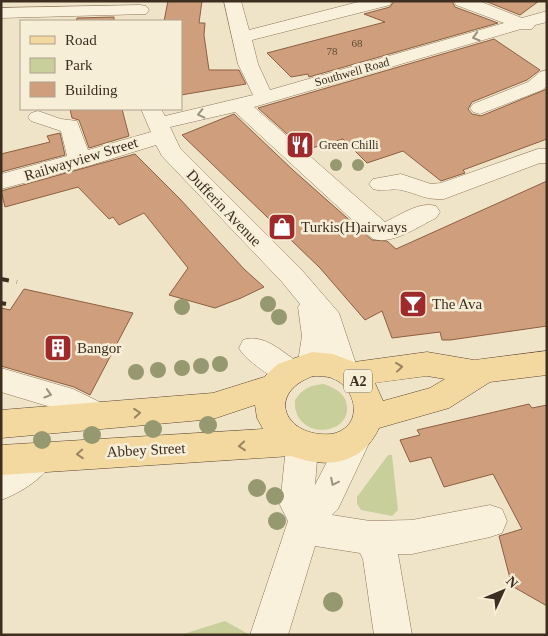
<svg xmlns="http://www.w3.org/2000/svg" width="548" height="636" font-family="'Times New Roman',serif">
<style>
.green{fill:#c9cf9b}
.building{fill:#cf9f7d;stroke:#8d5f41}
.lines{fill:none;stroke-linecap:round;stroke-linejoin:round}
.minor-casing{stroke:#8d765c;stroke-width:1}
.major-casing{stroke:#5b4430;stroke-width:1}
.minor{fill:#faf1dc;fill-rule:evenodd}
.major{fill:#f3d9a0;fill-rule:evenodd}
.rail{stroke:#3d2e20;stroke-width:4;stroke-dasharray:8 8;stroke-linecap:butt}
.tree{fill:#96986f}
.oneway{stroke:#9c907e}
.oneway2{stroke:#988460}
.labels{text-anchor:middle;stroke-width:5;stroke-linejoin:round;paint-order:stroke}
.far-number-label{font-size:11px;fill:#624a37}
.far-street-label{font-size:12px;fill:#3d2e20;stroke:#f7eed8}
.far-poi-label{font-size:12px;fill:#3d2e20;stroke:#f7eed8;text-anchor:start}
.shield{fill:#f7eed8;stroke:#756857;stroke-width:1}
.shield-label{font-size:14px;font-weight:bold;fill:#3d2e20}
.street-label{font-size:15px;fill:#3d2e20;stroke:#f7eed8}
.poi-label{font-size:15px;fill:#3d2e20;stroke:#f7eed8;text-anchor:start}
</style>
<rect width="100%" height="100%" fill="#f0e4c8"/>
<path class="green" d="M 324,384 C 336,389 346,393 347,407 C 349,438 292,439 295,400 C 303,388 311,385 324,384 Z
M 388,455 L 392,455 L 398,510 L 392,516 L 361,510 L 357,504 L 357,497 Z
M 225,621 L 250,635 L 180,635 Z"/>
<path class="building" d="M 168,1 L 202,1 L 199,23 L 205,23 L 204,35 L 209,70 L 239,70 L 246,84 L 181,95 L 181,21 L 164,21 Z
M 394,1 L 452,1 L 455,7 L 498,23 L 309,77 L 308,74 L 291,77 L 267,53 L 385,22 L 364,14 L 390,7 Z
M 485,1 L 539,1 L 520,15 Z
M 114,17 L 114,21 L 76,21 L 77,18 Z
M 494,39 L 540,70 L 527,80 L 472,102 L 468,109 L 472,114 L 481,116 L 547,89 L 547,139 L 463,170 L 465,173 L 441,181 L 403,151 L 367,163 L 343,139 L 305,150 L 258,108 Z
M 70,109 L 122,109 L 129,136 L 89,148 L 79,120 L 72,118 Z
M 234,114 L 294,171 L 372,240 L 387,241 L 396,249 L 547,181 L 547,326 L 450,340 L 442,340 L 440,332 L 392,338 L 382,311 L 365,320 L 320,268 L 182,135 Z
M 60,133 L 65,155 L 1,172 L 1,154 L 50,142 L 47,136 Z
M 135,154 L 180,199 L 244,269 L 264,287 L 241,298 L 215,308 L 169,295 L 188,268 L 144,213 L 119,225 L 113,217 L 109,219 L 78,187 L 5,207 L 1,191 Z
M 24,289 L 133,313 L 90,395 L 74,387 L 1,366 L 1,308 L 10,310 Z
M 529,404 L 532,408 L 547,405 L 547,606 L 512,586 L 499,536 L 522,529 L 493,474 L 444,487 L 431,457 L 410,462 L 400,440 L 420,435 L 417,430 Z"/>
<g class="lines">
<defs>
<path id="minor" d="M 224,1 L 241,1 L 249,30 L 362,1 L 392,1 L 390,5 L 252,40 L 258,64 L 270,90 L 504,23 L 456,5 L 454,1 L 479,1 L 522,18 L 547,11 L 547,22 L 535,25 L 532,29 L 521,29 L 254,107 L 385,222 C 401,215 419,201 436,206 L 440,212 L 436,218 C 419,226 393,245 373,239 L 235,112 L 170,127 L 180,148 L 300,268 L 339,313 L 358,370 L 353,379 L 343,382 L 333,379 L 327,363 L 322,372 L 312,376 L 303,373 L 299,380 C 296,381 291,383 288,383 C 275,381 244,359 239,348 L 243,340 C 263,333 281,351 298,362 L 302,336 L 298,307 L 300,304 L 282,282 L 162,156 L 156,145 L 88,166 L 1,189 L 1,174 L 67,156 L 61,131 L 31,121 L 28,117 L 31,113 L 38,111 L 61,119 L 77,121 L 88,150 L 151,132 L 141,109 L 161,109 L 165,116 L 253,95 L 238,64 Z
M 140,5 L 146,6 L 149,10 L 146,14 L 1,18 L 1,8 Z
M 547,70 L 547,86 L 542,90 L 480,114 L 473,112 L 470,108 L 473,104 L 528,82 L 540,72 Z
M 538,149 L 547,149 L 547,163 L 540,163 L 444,199 C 424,200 419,194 401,190 C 392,188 383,192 373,189 L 369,184 L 373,179 L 401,174 L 431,184 L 441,183 Z
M 1,368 L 73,389 L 110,407 L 114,416 L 110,425 L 99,429 L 54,408 L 1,392 Z
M 355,425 L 366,429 L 371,439 L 338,509 L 332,515 L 370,521 L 412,520 L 490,505 L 502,509 L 507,521 L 502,533 L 490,537 L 412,554 L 398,554 L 412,635 L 374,635 L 363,559 L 360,553 L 315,546 L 288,635 L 250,635 L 288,521 L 280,505 L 286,447 L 291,437 L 302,433 L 313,437 L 318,447 L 315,485 L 344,429 Z
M 40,442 L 51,447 L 56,457 C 47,476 21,493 1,500 L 1,466 L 29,447 Z"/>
<path id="major" d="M 547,351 L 547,375 L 490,382 L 449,408 L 379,428 C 362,465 326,469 291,456 L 1,475 L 1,445 L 263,429 L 257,418 L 255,405 L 213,419 L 1,438 L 1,410 L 213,393 L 264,377 L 278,364 L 312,352 L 333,354 L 354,362 L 427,352 L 474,360 ZM 313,376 C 319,376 326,376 332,378 C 348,384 358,403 352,419 C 348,428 339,433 331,434 C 286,438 264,394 313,376 ZM 427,376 L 445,379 L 430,388 L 383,401 L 375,383 Z"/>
</defs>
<use href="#minor" class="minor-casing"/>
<use href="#major" class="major-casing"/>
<use href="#minor" class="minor"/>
<use href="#major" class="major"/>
<path class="rail" d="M 1,279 L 17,282
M 1,303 L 6,304"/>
</g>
<g class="tree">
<circle cx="336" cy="165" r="6"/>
<circle cx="358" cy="165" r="6"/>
<circle cx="268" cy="304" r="8"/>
<circle cx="182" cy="307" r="8"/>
<circle cx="279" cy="317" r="8"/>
<circle cx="220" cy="364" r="8"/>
<circle cx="201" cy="366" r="8"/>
<circle cx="182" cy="368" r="8"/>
<circle cx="158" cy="370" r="8"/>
<circle cx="136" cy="372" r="8"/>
<circle cx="208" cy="425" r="9"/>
<circle cx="153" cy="429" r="9"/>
<circle cx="92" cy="435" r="9"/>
<circle cx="42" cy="440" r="9"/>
<circle cx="257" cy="488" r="9"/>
<circle cx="275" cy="496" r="9"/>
<circle cx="277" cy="521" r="9"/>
<circle cx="333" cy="602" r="10"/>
</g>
<defs><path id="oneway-chevron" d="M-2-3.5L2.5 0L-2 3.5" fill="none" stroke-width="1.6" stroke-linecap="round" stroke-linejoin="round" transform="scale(1.25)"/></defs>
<g class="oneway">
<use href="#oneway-chevron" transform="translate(476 37) rotate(164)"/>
<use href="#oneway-chevron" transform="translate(201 114) rotate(167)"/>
<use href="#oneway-chevron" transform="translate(48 394) rotate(17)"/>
<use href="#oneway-chevron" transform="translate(334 482) rotate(116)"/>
</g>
<g class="oneway2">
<use href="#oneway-chevron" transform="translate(399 367) rotate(-6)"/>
<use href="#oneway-chevron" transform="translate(137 413) rotate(-5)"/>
<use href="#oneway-chevron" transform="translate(242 446) rotate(175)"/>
<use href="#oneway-chevron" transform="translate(80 454) rotate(176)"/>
</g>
<defs>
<symbol id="restaurant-square" viewBox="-11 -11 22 22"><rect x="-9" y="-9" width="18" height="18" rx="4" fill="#9e2a2b" stroke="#f7eed8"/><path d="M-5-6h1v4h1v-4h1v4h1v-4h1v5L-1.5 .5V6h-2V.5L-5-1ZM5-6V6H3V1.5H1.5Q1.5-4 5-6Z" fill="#fff"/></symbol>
<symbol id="shop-square" viewBox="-11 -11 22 22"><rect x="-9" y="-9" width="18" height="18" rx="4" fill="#9e2a2b" stroke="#f7eed8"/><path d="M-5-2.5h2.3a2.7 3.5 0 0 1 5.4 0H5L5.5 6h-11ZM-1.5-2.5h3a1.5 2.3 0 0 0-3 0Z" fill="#fff"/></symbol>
<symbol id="bar-square" viewBox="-11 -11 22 22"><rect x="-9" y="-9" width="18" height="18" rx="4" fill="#9e2a2b" stroke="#f7eed8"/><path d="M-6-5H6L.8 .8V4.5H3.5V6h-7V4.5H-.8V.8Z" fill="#fff"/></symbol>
<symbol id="building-square" viewBox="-11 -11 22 22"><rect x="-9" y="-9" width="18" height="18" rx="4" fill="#9e2a2b" stroke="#f7eed8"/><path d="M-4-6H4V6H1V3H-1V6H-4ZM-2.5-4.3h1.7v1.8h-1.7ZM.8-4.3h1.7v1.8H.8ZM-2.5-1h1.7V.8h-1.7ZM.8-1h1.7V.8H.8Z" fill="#fff"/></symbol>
</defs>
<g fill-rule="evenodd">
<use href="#restaurant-square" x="284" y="129" width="32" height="32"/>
<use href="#shop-square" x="266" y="211" width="32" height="32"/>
<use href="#bar-square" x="397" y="288" width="32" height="32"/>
<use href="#building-square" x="42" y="332" width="32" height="32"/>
</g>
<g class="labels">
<g class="far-number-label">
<text x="357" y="47">68</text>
<text x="332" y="55">78</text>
</g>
<g class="far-street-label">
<text transform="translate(352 72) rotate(-16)" y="4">Southwell Road</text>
</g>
<g class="far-poi-label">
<text x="319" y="149">Green Chilli</text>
</g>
<rect class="shield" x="344" y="369.5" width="28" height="23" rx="4"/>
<g class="shield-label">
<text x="358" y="386">A2</text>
</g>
<g class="street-label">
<text transform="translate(81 159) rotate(-17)" y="5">Railwayview Street</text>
<text transform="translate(224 208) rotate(46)" y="5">Dufferin Avenue</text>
<text transform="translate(146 450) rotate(-3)" y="5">Abbey Street</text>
</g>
<g class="poi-label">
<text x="301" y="232">Turkis(H)airways</text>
<text x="432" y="309">The Ava</text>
<text x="77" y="353">Bangor</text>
</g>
</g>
<rect width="548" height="636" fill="none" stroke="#3d2e20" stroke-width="5"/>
<rect x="20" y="20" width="162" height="90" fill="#f7eed8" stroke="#ada18e"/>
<rect x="30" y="36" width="25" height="8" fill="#f3d9a0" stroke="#ada18e"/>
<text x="65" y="45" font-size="15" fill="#3d2e20">Road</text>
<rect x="30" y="58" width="25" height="15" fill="#c9cf9b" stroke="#ada18e"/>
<text x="65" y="70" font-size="15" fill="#3d2e20">Park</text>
<rect x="30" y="82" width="25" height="15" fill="#cf9f7d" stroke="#ada18e"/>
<text x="65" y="95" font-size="15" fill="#3d2e20">Building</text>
<g transform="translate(503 591) rotate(46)" stroke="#f7eed8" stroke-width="4" paint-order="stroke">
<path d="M0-4L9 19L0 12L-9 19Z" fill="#3d2e20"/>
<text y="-8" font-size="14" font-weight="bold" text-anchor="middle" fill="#3d2e20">N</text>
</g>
</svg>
